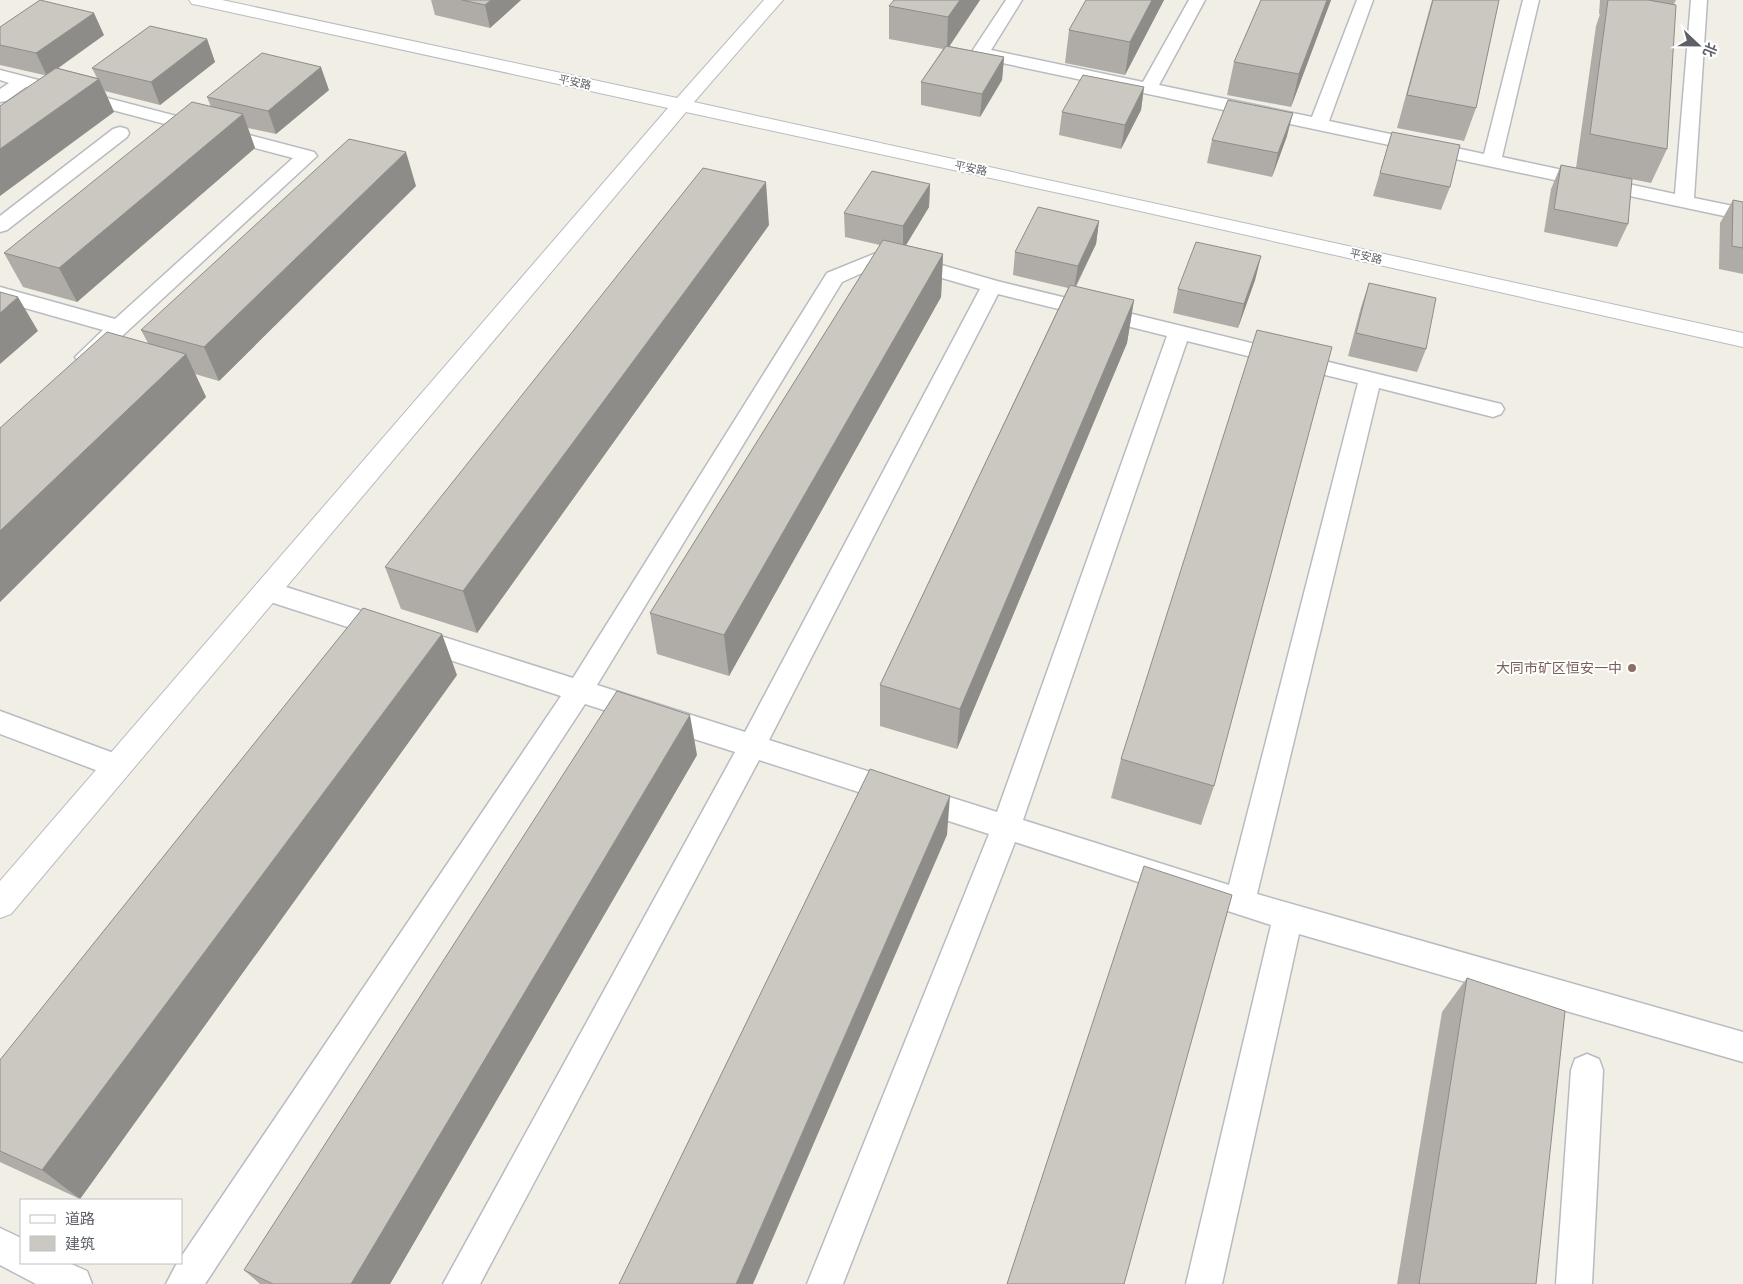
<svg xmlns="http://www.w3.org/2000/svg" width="1743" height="1284" font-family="'Alegreya Sans','Noto Sans SC',sans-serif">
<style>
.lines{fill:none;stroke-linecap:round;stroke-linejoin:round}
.service-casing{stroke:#b8bbc0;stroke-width:3}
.tertiary-casing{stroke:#b8bbc0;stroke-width:2}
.service{fill:#fff;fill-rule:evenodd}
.tertiary{fill:#fff;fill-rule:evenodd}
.wall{fill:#afaca7}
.shaded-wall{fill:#8e8c88}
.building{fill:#cbc8c2;stroke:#8e8c88}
.education-dot{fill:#8d6e63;stroke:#fff;stroke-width:2}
.labels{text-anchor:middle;stroke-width:4;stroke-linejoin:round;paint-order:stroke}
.far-street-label{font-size:11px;fill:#5d6167;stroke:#fff}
.education-label{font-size:14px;fill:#785e54;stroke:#fff;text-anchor:end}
</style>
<rect width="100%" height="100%" fill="#f0eee5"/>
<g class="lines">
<defs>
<path id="service" d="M 1006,0 L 1022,0 L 991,50 L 1143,82 L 1189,0 L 1205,0 L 1159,85 L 1312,117 L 1357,0 L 1373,0 L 1329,121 L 1484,154 L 1523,0 L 1539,0 L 1502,157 L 1675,194 L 1691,0 L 1707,0 L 1694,198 L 1743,208 L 1743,220 L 974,57 L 971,53 Z
M 0,70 L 314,152 L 317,156 L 94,362 L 86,364 L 78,362 L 75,357 L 103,330 L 0,301 L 0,287 L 115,319 L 293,158 L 26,87 L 6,101 L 0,102 L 0,89 L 9,83 L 0,80 Z
M 120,127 L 127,129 L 129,133 L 127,137 L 7,230 L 0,232 L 0,216 L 113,129 Z
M 886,249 L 997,281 L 1501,404 L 1504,409 L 1501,414 L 1493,417 L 1379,388 L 1257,894 L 1743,1032 L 1743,1062 L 1299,934 L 1222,1284 L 1186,1284 L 1271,925 L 1015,842 L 843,1284 L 807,1284 L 989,834 L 759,760 L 480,1284 L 443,1284 L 735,752 L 585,704 L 205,1284 L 166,1284 L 177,1263 L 181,1263 L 181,1257 L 561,696 L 258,598 L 254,591 L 258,584 L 267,581 L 573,678 L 827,273 ZM 887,262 L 980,289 L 745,732 L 597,685 L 842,282 ZM 998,294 L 1167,336 L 997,812 L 769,740 ZM 1187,341 L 1358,383 L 1229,885 L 1023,820 Z
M 0,711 L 127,758 L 131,766 L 127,774 L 117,778 L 0,734 Z
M 1587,1054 L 1599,1059 L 1603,1070 L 1592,1284 L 1556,1284 L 1571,1070 L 1575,1059 Z
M 0,1228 L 21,1238 L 21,1263 L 69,1263 L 87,1271 L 92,1284 L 36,1284 L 0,1265 Z"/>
<path id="tertiary" d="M 189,0 L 222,0 L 677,98 L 764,0 L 783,0 L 694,102 L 1743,333 L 1743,347 L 1082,198 L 686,112 L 11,914 L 0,918 L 0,881 L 668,108 L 198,5 L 192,4 Z"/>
</defs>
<use href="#service" class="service-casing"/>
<use href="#tertiary" class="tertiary-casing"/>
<use href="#service" class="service"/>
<use href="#tertiary" class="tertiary"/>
</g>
<path class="wall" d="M 431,0 L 521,0 L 490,28 L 435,15 Z
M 980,0 L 949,46 L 1004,57 L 1002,80 L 980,117 L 921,105 L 921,82 L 943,49 L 889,39 L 889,6 Z
M 1086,0 L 1164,0 L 1125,75 L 1065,63 L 1069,30 Z
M 1261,0 L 1331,0 L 1291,107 L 1227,95 L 1234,62 Z
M 1432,0 L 1499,0 L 1476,108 L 1464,141 L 1397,128 Z
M 1600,0 L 1676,0 L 1674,4 L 1667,149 L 1651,183 L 1576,168 L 1596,26 L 1600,14 L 1599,14 Z
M 0,27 L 104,35 L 58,68 L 97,78 L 92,68 L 207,39 L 215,62 L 160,105 L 105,91 L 114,112 L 44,75 L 0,65 Z
M 1144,87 L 1141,110 L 1121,149 L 1059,135 L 1062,112 Z
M 329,90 L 276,134 L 248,128 L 255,148 L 77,302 L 23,287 L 4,253 L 211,107 L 207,97 Z
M 1392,132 L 1450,187 L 1441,210 L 1373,196 Z
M 1287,136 L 1272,177 L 1207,163 L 1212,140 Z
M 1561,165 L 1628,224 L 1617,247 L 1544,232 L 1551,189 Z
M 930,184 L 929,207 L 906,245 L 943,254 L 941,297 L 729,676 L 657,654 L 650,613 L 880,245 L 845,237 L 844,213 Z
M 416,186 L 219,381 L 195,374 L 206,397 L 0,602 L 0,428 L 148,343 L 141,330 Z
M 1733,200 L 1743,202 L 1743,274 L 1719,269 L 1720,223 Z
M 1099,221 L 1096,244 L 1076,287 L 1134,300 L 1127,343 L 957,749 L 880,726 L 880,685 L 1068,288 L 1013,275 L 1015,252 Z
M 769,225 L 477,633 L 401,609 L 385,567 Z
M 1261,256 L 1255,280 L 1238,328 L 1173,313 L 1178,289 Z
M 1369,283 L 1426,349 L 1417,372 L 1348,356 L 1361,307 Z
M 457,675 L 80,1199 L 0,1162 L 0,1060 Z
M 697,755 L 390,1284 L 260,1284 L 244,1270 Z
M 1121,759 L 1214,786 L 1201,825 L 1111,798 Z
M 1467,978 L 1536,1284 L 1397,1284 L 1442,1012 Z"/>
<path class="shaded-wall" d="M 491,0 L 521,0 L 490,28 L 485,5 Z
M 960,0 L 980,0 L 947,50 L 948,17 Z
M 1152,0 L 1164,0 L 1125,75 L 1130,42 Z
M 1327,0 L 1331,0 L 1291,107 L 1299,74 Z
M 94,13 L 104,35 L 47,76 L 36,53 Z
M 207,39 L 215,62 L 160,105 L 151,82 Z
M 1004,57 L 1002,80 L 980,117 L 982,94 Z
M 321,67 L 329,90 L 276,134 L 268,111 Z
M 99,79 L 114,112 L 0,196 L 0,149 Z
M 1144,87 L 1141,110 L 1121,149 L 1125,125 Z
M 1293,113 L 1287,136 L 1272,177 L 1278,153 Z
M 243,114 L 255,148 L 77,302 L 59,268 Z
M 406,152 L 416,186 L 219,381 L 204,347 Z
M 766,182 L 769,225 L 477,633 L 463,591 Z
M 930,184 L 929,207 L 903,250 L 903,226 Z
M 1099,221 L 1096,244 L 1074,289 L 1078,266 Z
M 943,254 L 941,297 L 729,676 L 724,635 Z
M 1261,256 L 1255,280 L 1238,328 L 1244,304 Z
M 18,297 L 38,331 L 0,364 L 0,313 Z
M 1134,300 L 1127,343 L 957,749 L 960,709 Z
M 186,354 L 206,397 L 0,602 L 0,531 Z
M 442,634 L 457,675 L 80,1199 L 42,1170 Z
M 690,715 L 697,755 L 390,1284 L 351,1284 Z
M 950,796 L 947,835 L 753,1284 L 736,1284 Z"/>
<path class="building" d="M 40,0 L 94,13 L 36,53 L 0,45 L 0,27 Z
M 462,0 L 491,0 L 485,5 Z
M 894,0 L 960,0 L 948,17 L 889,6 Z
M 1086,0 L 1152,0 L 1130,42 L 1069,30 Z
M 1261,0 L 1327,0 L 1299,74 L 1234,62 Z
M 1433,0 L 1499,0 L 1476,108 L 1407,95 Z
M 1608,0 L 1648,0 L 1676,5 L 1667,149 L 1590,134 Z
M 150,26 L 207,39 L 151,82 L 92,68 Z
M 946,46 L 1004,57 L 982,94 L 921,82 Z
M 262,53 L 321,67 L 268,111 L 207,97 Z
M 56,68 L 99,79 L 0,149 L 0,106 Z
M 1083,75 L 1144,87 L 1125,125 L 1062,112 Z
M 1228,100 L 1293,113 L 1278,153 L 1212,140 Z
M 192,102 L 243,114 L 59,268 L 4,253 Z
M 1392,132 L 1460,145 L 1450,187 L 1380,173 Z
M 349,139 L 406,152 L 204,347 L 141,330 Z
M 1561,165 L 1632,179 L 1628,224 L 1554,209 Z
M 703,168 L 766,182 L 463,591 L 385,567 Z
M 872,171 L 930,184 L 903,226 L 844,213 Z
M 1733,200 L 1743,202 L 1743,248 L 1732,246 Z
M 1038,207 L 1099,221 L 1078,266 L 1015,252 Z
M 883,240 L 943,254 L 724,635 L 650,613 Z
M 1196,242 L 1261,256 L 1244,304 L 1178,289 Z
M 1369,283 L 1436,298 L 1426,349 L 1356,333 Z
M 1070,285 L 1134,300 L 960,709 L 880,685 Z
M 0,292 L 18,297 L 0,313 Z
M 1257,330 L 1332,347 L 1214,786 L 1121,759 Z
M 107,332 L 186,354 L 0,531 L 0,428 Z
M 363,608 L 442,634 L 42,1170 L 0,1151 L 0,1060 Z
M 617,691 L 690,715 L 351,1284 L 273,1284 L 244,1270 Z
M 870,769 L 950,796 L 736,1284 L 619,1284 Z
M 1144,866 L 1232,895 L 1124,1284 L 1007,1284 Z
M 1467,978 L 1565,1011 L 1536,1284 L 1419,1284 Z"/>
<circle class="education-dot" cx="1632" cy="668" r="5"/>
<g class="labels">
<g class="far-street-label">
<text transform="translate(575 82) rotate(12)" y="4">平安路</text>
<text transform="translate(971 168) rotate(12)" y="4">平安路</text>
<text transform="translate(1366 256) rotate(13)" y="4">平安路</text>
</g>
<g class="education-label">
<text x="1622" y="673">大同市矿区恒安一中</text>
</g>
</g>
<rect x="20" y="1199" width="162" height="65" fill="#ffffff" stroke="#bec0c2"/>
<rect x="30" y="1215" width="25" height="8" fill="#ffffff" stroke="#bec0c2"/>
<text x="65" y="1224" font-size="15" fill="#5d6167">道路</text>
<rect x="30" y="1236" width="25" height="15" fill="#cbc8c2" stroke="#bec0c2"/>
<text x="65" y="1249" font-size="15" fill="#5d6167">建筑</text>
<g transform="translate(1698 45) rotate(112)" stroke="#ffffff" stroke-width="4" paint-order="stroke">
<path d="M0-4L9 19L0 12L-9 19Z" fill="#5d6167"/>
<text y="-8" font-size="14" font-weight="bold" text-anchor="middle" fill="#5d6167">北</text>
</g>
</svg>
